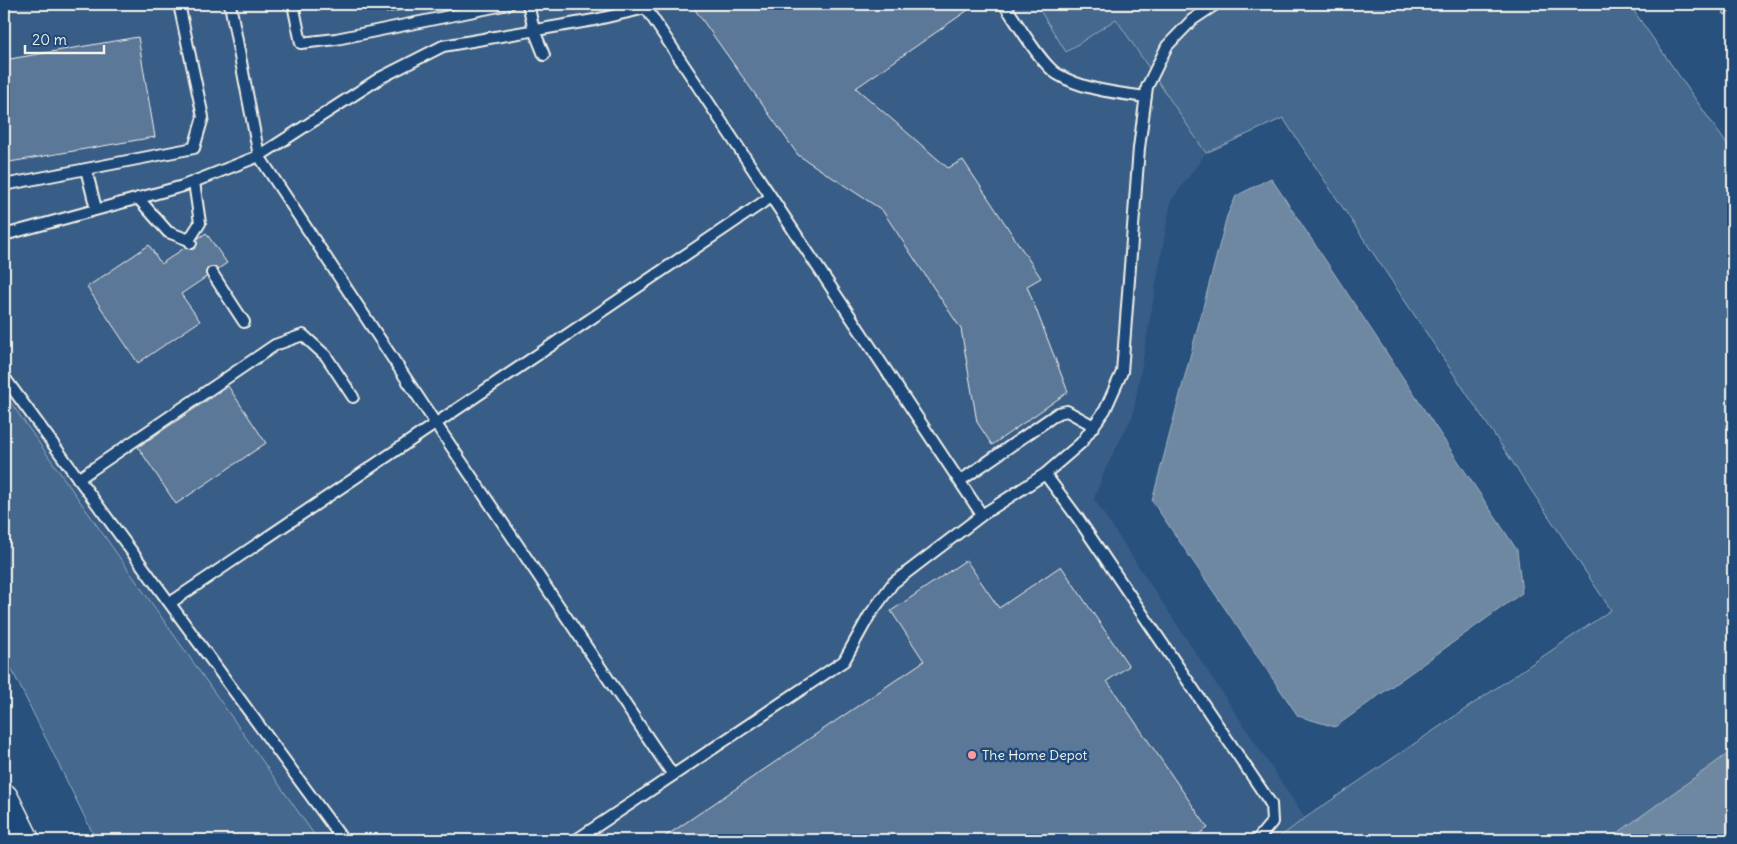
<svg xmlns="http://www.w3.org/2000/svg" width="1737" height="844" font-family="Delius,sans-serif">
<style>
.built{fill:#375d86}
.green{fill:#45688e;stroke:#9cacbb}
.water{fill:#6e88a2;stroke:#a4b2be}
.building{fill:#5b7899;stroke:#f4f1e8}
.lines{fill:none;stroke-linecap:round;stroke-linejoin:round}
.service-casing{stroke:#f4f1e8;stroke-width:14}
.primary-casing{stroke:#f4f1e8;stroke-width:31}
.service{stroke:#1f4a7a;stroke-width:10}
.primary{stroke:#1f4a7a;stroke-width:28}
.poi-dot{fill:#ff9aa2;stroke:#1f4a7a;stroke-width:2}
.labels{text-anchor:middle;stroke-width:5;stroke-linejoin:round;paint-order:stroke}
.poi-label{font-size:14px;fill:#f4f1e8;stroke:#1f4a7a;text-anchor:start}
</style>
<rect width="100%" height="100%" fill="#28517e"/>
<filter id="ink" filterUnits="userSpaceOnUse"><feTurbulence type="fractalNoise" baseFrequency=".02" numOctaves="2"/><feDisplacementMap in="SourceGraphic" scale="10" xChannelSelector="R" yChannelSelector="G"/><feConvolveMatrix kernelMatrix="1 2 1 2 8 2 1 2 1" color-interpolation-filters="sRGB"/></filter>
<g filter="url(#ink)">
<path class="built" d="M 4,4 L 1036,4 L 1066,52 L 1115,19 L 1206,153 L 1171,201 L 1133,415 L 1105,470 L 1094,499 L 1305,818 L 1276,840 L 318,840 L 4,393 Z"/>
<path class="green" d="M 1036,4 L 1629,4 L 1733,153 L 1733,750 L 1608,840 L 1276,840 L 1305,818 L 1611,610 L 1283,118 L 1206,153 L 1116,19 L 1066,52 Z
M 4,393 L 318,840 L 96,840 L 4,654 Z"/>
<path class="water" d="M 1271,178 L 1517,550 L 1522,593 L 1335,727 L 1298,716 L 1152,501 L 1227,216 L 1236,196 Z
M 1733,750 L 1733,840 L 1608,840 Z"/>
<path class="building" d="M 384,4 L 433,4 L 386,13 Z
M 691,4 L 968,4 L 971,8 L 856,88 L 948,168 L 963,160 L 1041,278 L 1027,286 L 1068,392 L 992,445 L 977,422 L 961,329 L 882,210 L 798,155 Z
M 1718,4 L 1733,4 L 1733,9 L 1725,15 Z
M 138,37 L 155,137 L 4,163 L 4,60 Z
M 206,233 L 227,263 L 181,294 L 200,321 L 138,363 L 87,287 L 149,245 L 161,264 Z
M 228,386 L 266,443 L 176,504 L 138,447 Z
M 966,560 L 999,608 L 1061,566 L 1129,666 L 1107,681 L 1208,828 L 1190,840 L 660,840 L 924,661 L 891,611 Z"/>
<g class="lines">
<defs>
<path id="service" d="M 230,4 L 259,156 L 436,424 L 673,775
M 293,4 L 301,43 L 336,39 L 509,4
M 528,4 L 534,30 L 544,55
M 645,4 L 646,8 L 982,515
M 1004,4 C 1016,21 1041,64 1057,74 C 1083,90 1117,93 1146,97
M 86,169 L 96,209
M 4,185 L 194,148 L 203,117 L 179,4
M 138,198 L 168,232 L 189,240 L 191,243
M 4,235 L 183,186 L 259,156 L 380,78 L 443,46 L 594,20 L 646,8
M 189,240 L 200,223 L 194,182
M 212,273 L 244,322
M 4,377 L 343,840
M 1045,474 L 1077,517 L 1271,804 L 1272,822 L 1257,840
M 78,479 L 275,345 L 303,335 L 326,356 L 353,397
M 960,481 L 1058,413 L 1067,411 L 1094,426
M 170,603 L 771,197
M 576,840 L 844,661 L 869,616 L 893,583 L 982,515 L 1045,474 L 1081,443 L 1105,410 L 1122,372 L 1139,148 L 1147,87 L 1167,46 L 1192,20 L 1216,4"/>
<path id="primary" d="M 4,798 L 25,840"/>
</defs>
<use href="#service" class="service-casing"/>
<use href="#primary" class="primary-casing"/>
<use href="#service" class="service"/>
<use href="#primary" class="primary"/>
</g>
</g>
<circle class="poi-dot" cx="972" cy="755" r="5"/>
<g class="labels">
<g class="poi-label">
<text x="982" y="760">The Home Depot</text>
</g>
</g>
<rect width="1737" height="844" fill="none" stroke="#1f4a7a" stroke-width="20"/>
<rect x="10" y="10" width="1717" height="824" fill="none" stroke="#f4f1e8" stroke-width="2" filter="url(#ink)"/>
<path d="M25 45v8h79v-8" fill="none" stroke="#f4f1e8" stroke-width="2.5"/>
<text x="32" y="45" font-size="15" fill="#f4f1e8" stroke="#1f4a7a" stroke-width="4" paint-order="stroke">20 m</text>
</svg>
